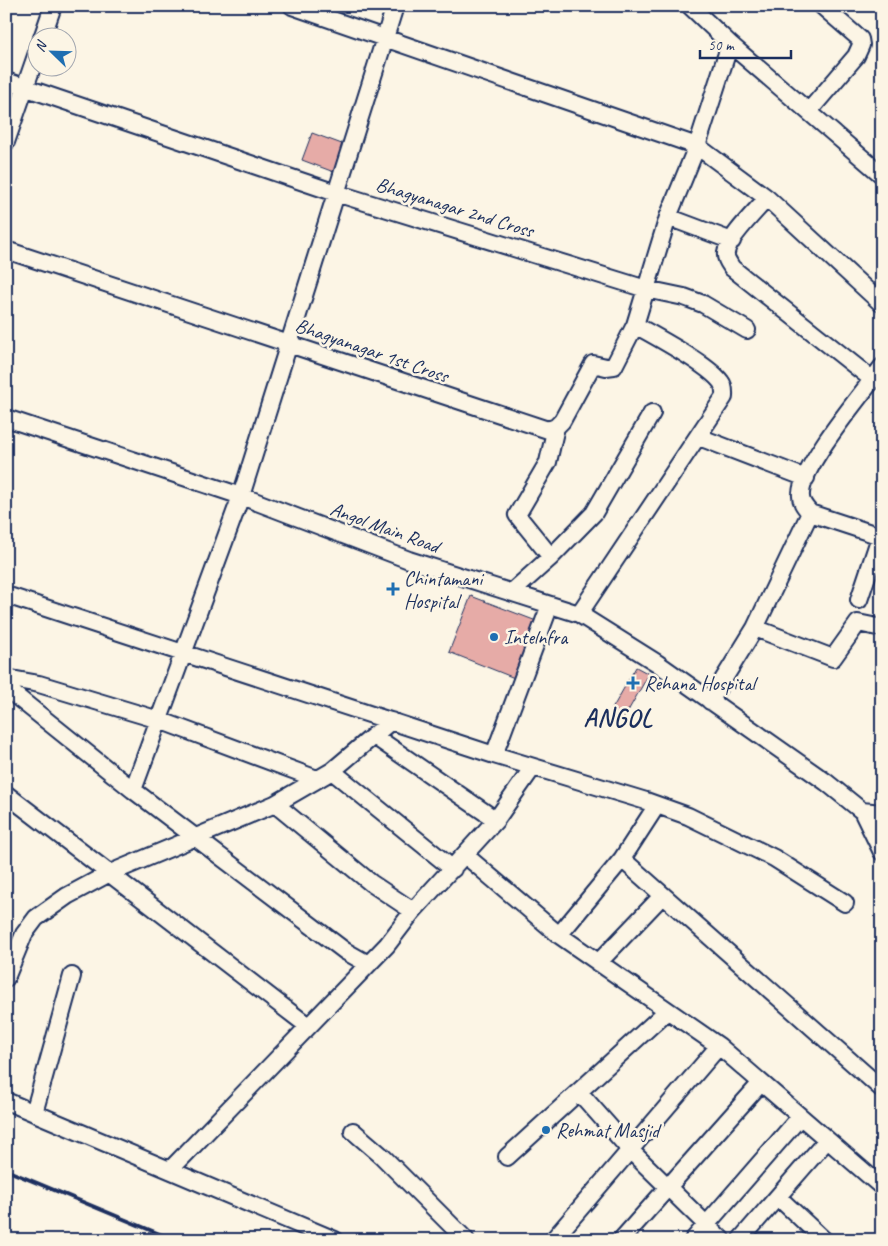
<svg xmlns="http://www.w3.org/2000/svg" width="888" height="1246" font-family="Caveat,sans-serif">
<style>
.building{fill:#e6aba7;stroke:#1b2f5e}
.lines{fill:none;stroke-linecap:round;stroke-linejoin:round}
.minor-casing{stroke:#1b2f5e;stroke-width:20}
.minor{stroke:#fcf5e5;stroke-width:16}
.rail{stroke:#1b2f5e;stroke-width:4}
.poi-dot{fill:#1f6fb2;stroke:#fcf5e5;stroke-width:2}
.labels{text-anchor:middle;stroke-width:5;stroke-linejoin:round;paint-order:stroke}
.street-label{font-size:20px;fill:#1b2f5e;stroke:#fcf5e5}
.poi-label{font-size:20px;fill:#1b2f5e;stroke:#fcf5e5;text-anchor:start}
.district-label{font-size:25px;font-weight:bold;letter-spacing:1px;fill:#1b2f5e;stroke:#fcf5e5}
</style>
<rect width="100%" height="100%" fill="#fcf5e5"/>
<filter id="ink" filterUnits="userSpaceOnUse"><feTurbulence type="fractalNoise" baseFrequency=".02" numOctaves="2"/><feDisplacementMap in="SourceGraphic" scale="10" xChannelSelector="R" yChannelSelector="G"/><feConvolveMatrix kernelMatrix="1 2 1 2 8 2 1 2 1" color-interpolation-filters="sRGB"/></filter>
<g filter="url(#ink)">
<path class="building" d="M 312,133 L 350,147 L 339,174 L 302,160 Z
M 471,596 L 539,622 L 517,679 L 449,652 Z
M 636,667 L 649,674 L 624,718 L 611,711 Z"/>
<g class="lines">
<defs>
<path id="minor" d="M 292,6 L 697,146 L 767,198 L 882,304
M 690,6 L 730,44 L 882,175
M 42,38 L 53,6
M 6,81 L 336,193 L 646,289 L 684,297 L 703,304 L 747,330
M 809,111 L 856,56 L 861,45 L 860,39 L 822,6
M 6,142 L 38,50
M 767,198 C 757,210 727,239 726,253 C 725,258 729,263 732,268 L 873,380
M 668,217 L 732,241
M 6,250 L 548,430 L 556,427 L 562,421 L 593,364 L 606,367 L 614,366 L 635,325 L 668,217 L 697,146 L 730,44
M 6,418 L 241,496 L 409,560 L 579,614 L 657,663 L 826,782 L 862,811 L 882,852
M 699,437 L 806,478
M 880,536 L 810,513 C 805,507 800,502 801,493 C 803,463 863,393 882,367
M 551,557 L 517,515 L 548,462 L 556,427
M 512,592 L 551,557 L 594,513 L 652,413
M 6,595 L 494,755 L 646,801 L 688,816 L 774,858 L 845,903
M 859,600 L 882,531
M 579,614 L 724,397 C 724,392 725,387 721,382 C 709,365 655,336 635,325
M 755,628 L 833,658 L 858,623 L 882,628
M 6,678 L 39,684 L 159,720 L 317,779
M 6,688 L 133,790 L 345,951 L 368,964
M 710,701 L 755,628 L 810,513
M 374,736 L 496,820
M 494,755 L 550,605
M 332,771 L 453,869
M 133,790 L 241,496 L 395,6
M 6,794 L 308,1026
M 275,804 L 371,883 L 413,911
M 862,811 L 882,813
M 465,855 L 559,935 L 719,1046 L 882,1187
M 622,859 L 882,1089
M 559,935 L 622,859 L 657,805
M 598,963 L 663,895
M 6,978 L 24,934 L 36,918 L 67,896 L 108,874 L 275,804 L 332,771 L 391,721
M 579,1092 L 631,1151 L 722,1240
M 6,1101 L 335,1240
M 34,1113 L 72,976
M 353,1131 L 382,1156 L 466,1240
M 507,1157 L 667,1011
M 170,1170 L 387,945 L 413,911 L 496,820 L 533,767
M 778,1197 L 824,1240
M 553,1240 L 719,1046
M 621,1240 L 760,1084
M 693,1240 L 800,1117
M 740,1240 L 827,1140"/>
</defs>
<use href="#minor" class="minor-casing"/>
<use href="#minor" class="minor"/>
<path class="rail" d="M 6,1170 L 174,1240"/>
</g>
</g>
<g class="poi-dot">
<path d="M390.5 581.5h5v5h5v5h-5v5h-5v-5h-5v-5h5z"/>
<circle cx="494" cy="637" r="5"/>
<path d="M630.5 675.5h5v5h5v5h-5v5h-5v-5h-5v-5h5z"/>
<circle cx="546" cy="1130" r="5"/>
</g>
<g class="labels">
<g class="street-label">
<text transform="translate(455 207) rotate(17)" y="7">Bhagyanagar 2nd Cross</text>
<text transform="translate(372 350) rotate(19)" y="7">Bhagyanagar 1st Cross</text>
<text transform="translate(385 527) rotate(20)" y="7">Angol Main Road</text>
</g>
<g class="poi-label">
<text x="404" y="585">Chintamani<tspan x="404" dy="23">Hospital</tspan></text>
<text x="504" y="644">Intelnfra</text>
<text x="644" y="690">Rehana Hospital</text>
<text x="556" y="1137">Rehmat Masjid</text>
</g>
<g class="district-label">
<text x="618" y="726">ANGOL</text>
</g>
</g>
<rect width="888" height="1246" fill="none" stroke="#fcf5e5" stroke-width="25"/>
<rect x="12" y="12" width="863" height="1221" fill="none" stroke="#1b2f5e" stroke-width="2" filter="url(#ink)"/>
<g transform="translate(52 52) rotate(293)"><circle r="24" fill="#fcf5e5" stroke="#a2a6af"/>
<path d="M0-4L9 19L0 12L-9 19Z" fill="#1f6fb2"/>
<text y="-8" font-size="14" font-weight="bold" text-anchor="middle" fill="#1b2f5e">N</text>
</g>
<path d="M700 50v8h91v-8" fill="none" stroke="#1b2f5e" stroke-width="2.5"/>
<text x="708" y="50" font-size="15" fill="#1b2f5e" stroke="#fcf5e5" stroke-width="4" paint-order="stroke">50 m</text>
</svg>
